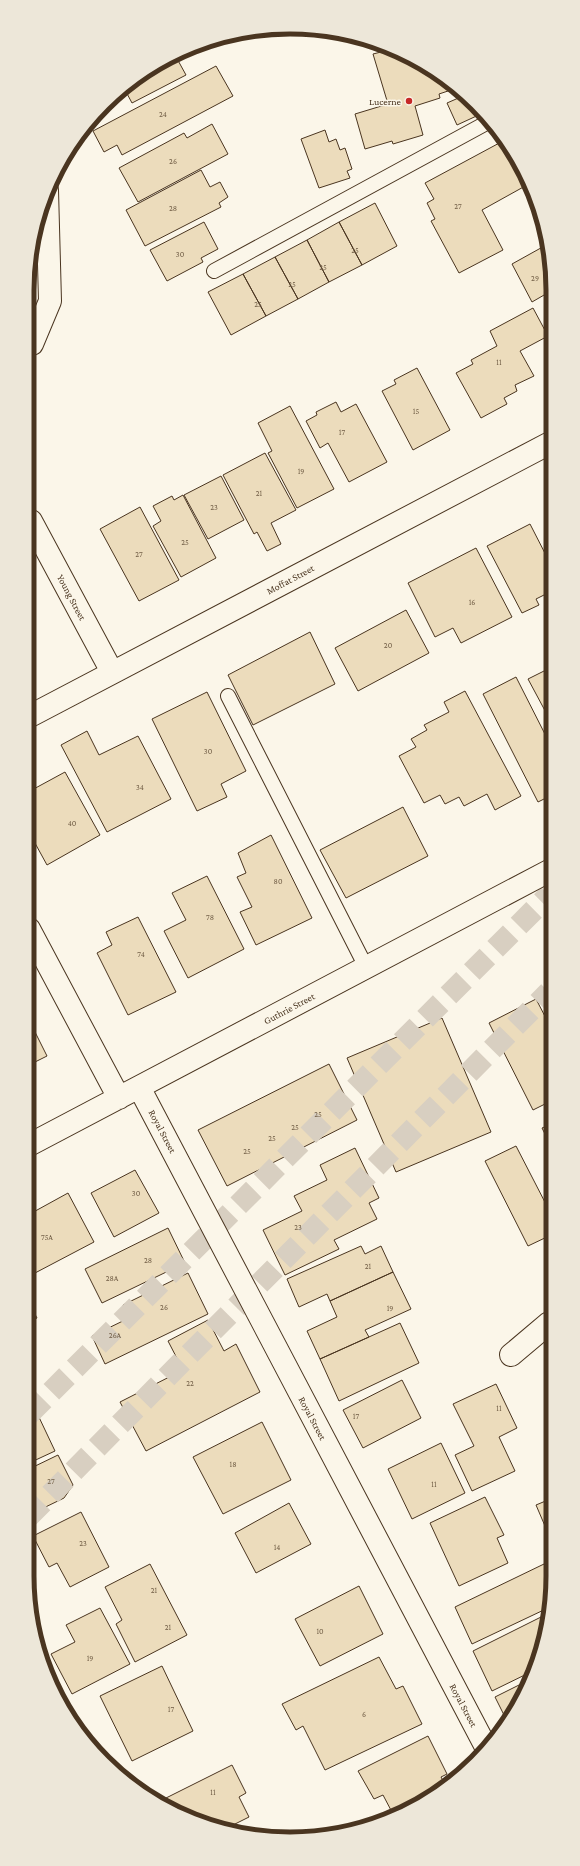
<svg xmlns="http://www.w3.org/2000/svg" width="580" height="1866" font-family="'Crimson Pro',serif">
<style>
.building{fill:#ecdcbc;stroke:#4a3520}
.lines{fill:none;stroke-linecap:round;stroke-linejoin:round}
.highway-tunnel{stroke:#d8cfc1;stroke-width:22;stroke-dasharray:22 11;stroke-linecap:butt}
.lane-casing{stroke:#4a3520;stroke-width:16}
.street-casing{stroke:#4a3520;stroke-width:24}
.lane{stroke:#fbf6e9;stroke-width:14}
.street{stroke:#fbf6e9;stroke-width:22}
.poi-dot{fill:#c62828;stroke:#fbf6e9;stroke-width:1.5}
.labels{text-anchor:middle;stroke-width:3;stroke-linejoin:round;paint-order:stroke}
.number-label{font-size:8px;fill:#725f47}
.poi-label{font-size:10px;fill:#4a3520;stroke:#fbf6e9;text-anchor:end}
.street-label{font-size:10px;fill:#4a3520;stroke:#fbf6e9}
.rim{fill:none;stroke:#4a3520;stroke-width:5}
</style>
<rect width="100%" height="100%" fill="#fbf6e9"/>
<path class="building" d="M 389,50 L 421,62 L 454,89 L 439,94 L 440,98 L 415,106 L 423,135 L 393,144 L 392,141 L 365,149 L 355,114 L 388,104 L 373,54 Z
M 175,55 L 186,75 L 132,103 L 124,88 L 144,71 Z
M 216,66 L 233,96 L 122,155 L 117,145 L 104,152 L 93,131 Z
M 463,96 L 483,113 L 457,125 L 447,103 Z
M 212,124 L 228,154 L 138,202 L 119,168 L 184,133 L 187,138 Z
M 325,130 L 329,142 L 336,139 L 340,150 L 345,148 L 352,169 L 347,171 L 350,178 L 319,188 L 301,139 Z
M 503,141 L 533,189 L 537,203 L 527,185 L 482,210 L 503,250 L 459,273 L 431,221 L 435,219 L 427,203 L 434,199 L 425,183 Z
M 201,170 L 210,187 L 220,182 L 228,197 L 219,203 L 221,207 L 145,246 L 126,210 Z
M 375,203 L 397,246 L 362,265 L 339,222 Z
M 204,222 L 218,249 L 201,258 L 203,262 L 167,281 L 150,250 Z
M 339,222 L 362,265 L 329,282 L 307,240 Z
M 307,240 L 329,282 L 298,299 L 275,257 Z
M 548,244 L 551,256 L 551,291 L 532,302 L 512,264 Z
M 275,257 L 298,299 L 266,316 L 243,274 Z
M 243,274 L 266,316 L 231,335 L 208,292 Z
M 533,308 L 548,336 L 520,351 L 534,376 L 515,385 L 517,391 L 504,398 L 507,404 L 481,418 L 456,373 L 473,364 L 471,360 L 497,346 L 490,331 Z
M 417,368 L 450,430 L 413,450 L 382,391 L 396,384 L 394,380 Z
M 336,402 L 341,412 L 356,404 L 387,462 L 349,482 L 328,443 L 320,448 L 306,421 L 317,415 L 316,412 Z
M 290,406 L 334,489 L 297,508 L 268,453 L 272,451 L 258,423 Z
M 265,453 L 296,510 L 271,523 L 281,544 L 267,551 L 257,532 L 254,534 L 223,475 Z
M 221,476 L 244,520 L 208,539 L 184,495 Z
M 183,495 L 216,558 L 181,577 L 153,526 L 161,521 L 153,506 L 172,496 L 174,500 Z
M 140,507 L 179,580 L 139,601 L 100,529 Z
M 530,524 L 550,563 L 550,592 L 536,599 L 539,605 L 522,613 L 487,546 Z
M 476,548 L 512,617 L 461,643 L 453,628 L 435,637 L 408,583 Z
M 406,610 L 429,653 L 358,691 L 335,648 Z
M 310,632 L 335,684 L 253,725 L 228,675 Z
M 550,668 L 550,720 L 528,679 Z
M 516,677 L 550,744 L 550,796 L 538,802 L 483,694 Z
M 465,691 L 521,796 L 495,810 L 487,794 L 464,806 L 459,797 L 445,804 L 440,795 L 424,803 L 399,756 L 416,747 L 411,739 L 427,730 L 424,725 L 449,712 L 444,702 Z
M 207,692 L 246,771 L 221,784 L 227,797 L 197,811 L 152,719 Z
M 87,731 L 99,755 L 138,736 L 171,799 L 107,832 L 61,745 Z
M 65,772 L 100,835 L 47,865 L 30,834 L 30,791 Z
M 403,807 L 428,856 L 346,898 L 320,850 Z
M 271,835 L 312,918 L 256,945 L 240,912 L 252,907 L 237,877 L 246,873 L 238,853 Z
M 207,876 L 244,949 L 188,978 L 164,931 L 186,920 L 172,893 Z
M 138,917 L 176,992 L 128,1015 L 97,953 L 112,945 L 106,932 Z
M 536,999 L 549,1024 L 549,1102 L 533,1110 L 489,1023 Z
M 442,1018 L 491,1132 L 396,1172 L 347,1058 Z
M 29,1020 L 47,1056 L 29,1065 Z
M 329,1064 L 357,1120 L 227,1186 L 198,1130 Z
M 549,1125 L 549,1142 L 542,1128 Z
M 516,1146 L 549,1210 L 549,1236 L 528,1246 L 485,1161 Z
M 355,1148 L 379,1198 L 369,1203 L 377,1219 L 334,1240 L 339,1249 L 285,1275 L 263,1230 L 302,1211 L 294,1196 L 327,1180 L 320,1165 Z
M 135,1170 L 159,1213 L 114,1237 L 91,1193 Z
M 68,1193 L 94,1242 L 35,1273 L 28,1260 L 28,1215 Z
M 168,1228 L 185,1263 L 102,1303 L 85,1269 Z
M 361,1246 L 365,1254 L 381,1246 L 393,1272 L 330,1301 L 327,1294 L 299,1307 L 287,1279 Z
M 393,1272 L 411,1309 L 365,1330 L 369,1337 L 320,1359 L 307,1331 L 337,1317 L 330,1301 Z
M 188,1273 L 208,1314 L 105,1364 L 92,1336 L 129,1318 L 123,1305 Z
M 28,1301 L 37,1318 L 28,1322 Z
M 208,1320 L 224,1351 L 236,1344 L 260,1392 L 146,1451 L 120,1402 L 183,1370 L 168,1341 Z
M 400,1323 L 419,1363 L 339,1401 L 320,1359 Z
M 402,1380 L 421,1418 L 363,1448 L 343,1410 Z
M 496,1384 L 517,1428 L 499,1437 L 515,1471 L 472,1491 L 455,1455 L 474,1446 L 453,1404 Z
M 37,1413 L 55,1451 L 27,1464 L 28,1417 Z
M 262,1422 L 291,1480 L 223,1514 L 193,1457 Z
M 441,1443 L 465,1493 L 412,1519 L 388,1469 Z
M 58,1455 L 73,1485 L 64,1498 L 27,1516 L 27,1470 Z
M 485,1497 L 504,1535 L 497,1538 L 508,1563 L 459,1586 L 430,1523 Z
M 548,1500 L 548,1533 L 536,1505 Z
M 289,1503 L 311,1544 L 256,1573 L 235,1533 Z
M 81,1512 L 109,1567 L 70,1587 L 57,1563 L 49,1567 L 33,1536 Z
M 150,1564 L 187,1635 L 135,1662 L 116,1624 L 122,1620 L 105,1587 Z
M 544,1564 L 548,1573 L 548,1608 L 472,1644 L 455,1607 Z
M 359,1586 L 383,1634 L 320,1666 L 295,1619 Z
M 100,1608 L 130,1664 L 72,1694 L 51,1654 L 75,1642 L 66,1625 Z
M 543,1616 L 548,1628 L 535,1670 L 492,1691 L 473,1651 Z
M 379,1657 L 396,1689 L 403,1686 L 422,1724 L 325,1770 L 303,1726 L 296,1730 L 282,1704 Z
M 162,1666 L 193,1731 L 132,1761 L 100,1696 Z
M 531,1679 L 509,1722 L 508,1723 L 495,1697 Z
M 428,1736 L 447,1774 L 441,1777 L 446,1786 L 436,1795 L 393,1814 L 383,1795 L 374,1799 L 358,1771 Z
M 232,1765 L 246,1793 L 239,1797 L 249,1817 L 227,1828 L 173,1812 L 158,1802 Z"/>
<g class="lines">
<path class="highway-tunnel" d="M 28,1415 L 549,895
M 27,1518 L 549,992"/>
<defs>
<path id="lane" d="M 214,271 L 490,121
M 228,696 L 366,967"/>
<path id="street" d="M 32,344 L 50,301 L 47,190
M 31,521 L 112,672
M 30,716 L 550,443
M 29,929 L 119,1098
M 139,1087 L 487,1749
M 29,1145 L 549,871
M 511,1355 L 549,1323"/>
</defs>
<use href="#lane" class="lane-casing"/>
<use href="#street" class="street-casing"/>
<use href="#lane" class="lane"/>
<use href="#street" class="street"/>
</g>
<circle class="poi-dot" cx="409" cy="101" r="4"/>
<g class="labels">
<g class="number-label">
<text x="163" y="117">24</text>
<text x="173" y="164">26</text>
<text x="458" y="209">27</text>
<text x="173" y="211">28</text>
<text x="355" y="253">25</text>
<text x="180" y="257">30</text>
<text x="323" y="270">25</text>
<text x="535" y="281">29</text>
<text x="292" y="287">25</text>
<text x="258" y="307">25</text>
<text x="499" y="365">11</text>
<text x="416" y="414">15</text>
<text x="342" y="435">17</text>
<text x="301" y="474">19</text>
<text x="259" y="496">21</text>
<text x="214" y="510">23</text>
<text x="185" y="545">25</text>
<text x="139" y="557">27</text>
<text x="472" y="605">16</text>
<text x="388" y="648">20</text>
<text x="208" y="754">30</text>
<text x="140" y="790">34</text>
<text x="72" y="826">40</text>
<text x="278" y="884">80</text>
<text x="210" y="920">78</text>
<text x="141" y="957">74</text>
<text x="318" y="1117">25</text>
<text x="295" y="1130">25</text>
<text x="272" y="1141">25</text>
<text x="247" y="1154">25</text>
<text x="136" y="1196">30</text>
<text x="298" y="1230">23</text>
<text x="47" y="1240">75A</text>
<text x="148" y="1263">28</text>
<text x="368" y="1269">21</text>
<text x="112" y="1281">28A</text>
<text x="164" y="1310">26</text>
<text x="390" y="1311">19</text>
<text x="115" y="1338">26A</text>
<text x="190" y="1386">22</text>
<text x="499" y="1411">11</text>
<text x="356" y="1419">17</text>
<text x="233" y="1467">18</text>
<text x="51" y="1484">27</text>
<text x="434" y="1487">11</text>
<text x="83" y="1546">23</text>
<text x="277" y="1550">14</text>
<text x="154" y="1593">21</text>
<text x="168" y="1630">21</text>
<text x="320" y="1634">10</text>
<text x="90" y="1661">19</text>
<text x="171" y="1712">17</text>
<text x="364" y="1717">6</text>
<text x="213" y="1795">11</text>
</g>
<g class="poi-label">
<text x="401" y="105">Lucerne</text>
</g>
<g class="street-label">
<text transform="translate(290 579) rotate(-28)" y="4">Moffat Street</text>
<text transform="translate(72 597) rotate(62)" y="4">Young Street</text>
<text transform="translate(289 1008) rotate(-28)" y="4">Guthrie Street</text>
<text transform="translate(163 1131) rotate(62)" y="4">Royal Street</text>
<text transform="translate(313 1418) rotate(62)" y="4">Royal Street</text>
<text transform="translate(464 1705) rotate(62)" y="4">Royal Street</text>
</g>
</g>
<path d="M0 0H580V1866H0ZM290 34H290A256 256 0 0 1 546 290V1576A256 256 0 0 1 290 1832H290A256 256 0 0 1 34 1576V290A256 256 0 0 1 290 34Z" fill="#ede7d9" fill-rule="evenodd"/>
<path class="rim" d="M290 34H290A256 256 0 0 1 546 290V1576A256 256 0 0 1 290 1832H290A256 256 0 0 1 34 1576V290A256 256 0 0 1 290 34Z"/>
</svg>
